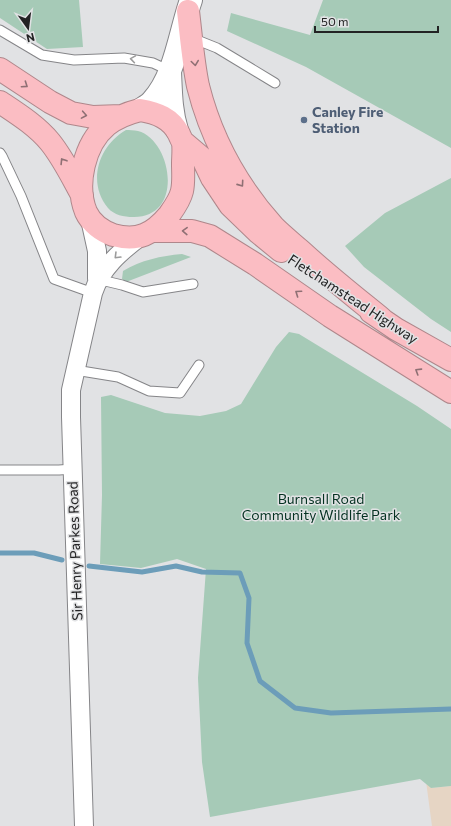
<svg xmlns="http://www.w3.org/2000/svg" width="451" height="826" font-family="Commissioner,sans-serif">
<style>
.industrial{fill:#e6d5c4}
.green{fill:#a6cab7}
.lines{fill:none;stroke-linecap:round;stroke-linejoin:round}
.stream{stroke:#6c9db9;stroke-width:5}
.lane-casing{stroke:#858588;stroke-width:11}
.street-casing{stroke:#858588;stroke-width:20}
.secondary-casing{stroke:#858588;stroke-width:24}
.highway-casing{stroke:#af878b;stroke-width:24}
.lane{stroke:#fff;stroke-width:9}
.street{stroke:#fff;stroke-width:18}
.secondary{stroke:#fff;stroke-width:22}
.highway{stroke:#fbbdc3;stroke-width:22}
.oneway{stroke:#9c9c9c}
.oneway2{stroke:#8f7074}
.service-dot{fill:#5c6f8a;stroke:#e1e2e4;stroke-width:1.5}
.labels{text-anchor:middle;stroke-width:3;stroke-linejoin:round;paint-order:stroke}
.service-label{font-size:14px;font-weight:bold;fill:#4e5e75;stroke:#e1e2e4;text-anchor:start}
.street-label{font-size:14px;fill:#232324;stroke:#e1e2e4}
.park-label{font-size:14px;fill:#043221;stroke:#e1e2e4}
</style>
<rect width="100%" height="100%" fill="#e1e2e4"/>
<path class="industrial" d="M 426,781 L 431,788 L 451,786 L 451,826 L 432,826 Z"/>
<path class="green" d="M 0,0 L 79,0 L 83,47 L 47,49 L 0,18 Z
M 323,0 L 451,0 L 451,148 L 306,67 L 227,31 L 231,13 L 310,35 Z
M 126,130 C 129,130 134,130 138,131 C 172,140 185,218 133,217 C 124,217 114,215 108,208 C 87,183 98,146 126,130 Z
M 451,178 L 451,332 L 431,319 L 364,267 L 345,246 L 385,213 Z
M 182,254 L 191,257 L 126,282 L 122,279 L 123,271 C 141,260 161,256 182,254 Z
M 289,332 L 299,334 L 417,406 L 451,429 L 451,786 L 431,788 L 420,779 L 210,817 L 202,762 L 198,678 L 206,569 L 177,559 L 141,568 L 100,564 L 102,495 L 101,397 L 111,395 L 165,413 L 200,416 L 226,411 L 241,404 L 276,347 Z"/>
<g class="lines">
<path class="stream" d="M 0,553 L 34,553 L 62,560
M 89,566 L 142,572 L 176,566 L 202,572 L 240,573 L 249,598 L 247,643 L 260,681 L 295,708 L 331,713 L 451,709"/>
<defs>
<path id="lane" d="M 0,30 L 42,55 L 74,60 L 124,58 L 153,63 L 170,71
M 192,38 L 217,48 L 275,83
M 0,153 L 2,156 L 21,196 L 54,279 L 93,293
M 97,279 L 122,285 L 143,292 L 193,284
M 75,370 L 118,377 L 149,391 L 180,393 L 199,365
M 0,470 L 59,470 L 73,469"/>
<path id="street" d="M 90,219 L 97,251 L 97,279
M 84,826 L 71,417 L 71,390 L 93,293 C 101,268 120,252 141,236"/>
<path id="secondary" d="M 170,72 C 171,92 171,111 177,130
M 140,110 C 144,107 149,105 152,101 C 175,77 180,31 191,0"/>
<path id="highway" d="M 188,11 C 191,36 193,62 198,86 C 211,138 238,187 274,227 C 282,235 292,243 301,251 C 327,275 355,297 382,319
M 0,69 L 50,102 L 71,113 L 93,117 L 121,116
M 0,102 C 18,114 37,126 50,142 C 63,158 72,177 82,195
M 140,110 C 157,113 171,118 179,134 C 180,137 182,140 183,143 C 184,149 183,157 183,164 C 183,173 184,182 182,191 C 180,200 174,208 169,215 C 153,234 138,242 113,235 C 102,231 91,223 86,212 C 75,185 84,144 107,125 C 117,117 128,113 140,110 Z
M 183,142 L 203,159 L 212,178 L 230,205 L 259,233 L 281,251
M 153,231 L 192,231 L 210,236 L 218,241 L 255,264 L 330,316 L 451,392
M 371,312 L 396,329 L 451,360"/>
</defs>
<use href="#lane" class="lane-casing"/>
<use href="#street" class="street-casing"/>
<use href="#secondary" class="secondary-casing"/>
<use href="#highway" class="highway-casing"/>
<use href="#lane" class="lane"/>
<use href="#street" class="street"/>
<use href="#secondary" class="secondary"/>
<use href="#highway" class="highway"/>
</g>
<defs><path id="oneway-chevron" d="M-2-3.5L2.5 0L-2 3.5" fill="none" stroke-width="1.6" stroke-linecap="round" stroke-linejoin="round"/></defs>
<g class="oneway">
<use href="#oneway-chevron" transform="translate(133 59) rotate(-171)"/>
<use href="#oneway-chevron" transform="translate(117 256) rotate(135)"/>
</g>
<g class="oneway2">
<use href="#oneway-chevron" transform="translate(195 63) rotate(82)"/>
<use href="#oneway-chevron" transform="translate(25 85) rotate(34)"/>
<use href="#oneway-chevron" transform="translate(84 115) rotate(10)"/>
<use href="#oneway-chevron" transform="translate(63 161) rotate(-122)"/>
<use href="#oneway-chevron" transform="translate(241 184) rotate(55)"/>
<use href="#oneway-chevron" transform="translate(185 231) rotate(-178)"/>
<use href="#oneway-chevron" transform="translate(298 293) rotate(-145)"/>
<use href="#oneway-chevron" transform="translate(418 371) rotate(-148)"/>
</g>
<circle class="service-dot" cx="304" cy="120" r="4"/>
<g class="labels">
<g class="service-label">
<text x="312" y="117">Canley Fire<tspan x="312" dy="16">Station</tspan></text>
</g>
<g class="street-label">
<text transform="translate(353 299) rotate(33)" y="5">Fletchamstead Highway</text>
<text transform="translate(75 551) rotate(-92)" y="5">Sir Henry Parkes Road</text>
</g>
<g class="park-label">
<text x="321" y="504">Burnsall Road<tspan x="321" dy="16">Community Wildlife Park</tspan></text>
</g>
</g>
<g transform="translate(28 28) rotate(166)" stroke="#e1e2e4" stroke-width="3" paint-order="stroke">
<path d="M0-3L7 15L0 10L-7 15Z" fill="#232324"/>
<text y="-6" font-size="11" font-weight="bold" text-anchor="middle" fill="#232324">N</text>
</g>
<path d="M315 26v6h123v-6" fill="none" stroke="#232324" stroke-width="2"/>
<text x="321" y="26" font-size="12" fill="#232324" stroke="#e1e2e4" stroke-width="3" paint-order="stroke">50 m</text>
</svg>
